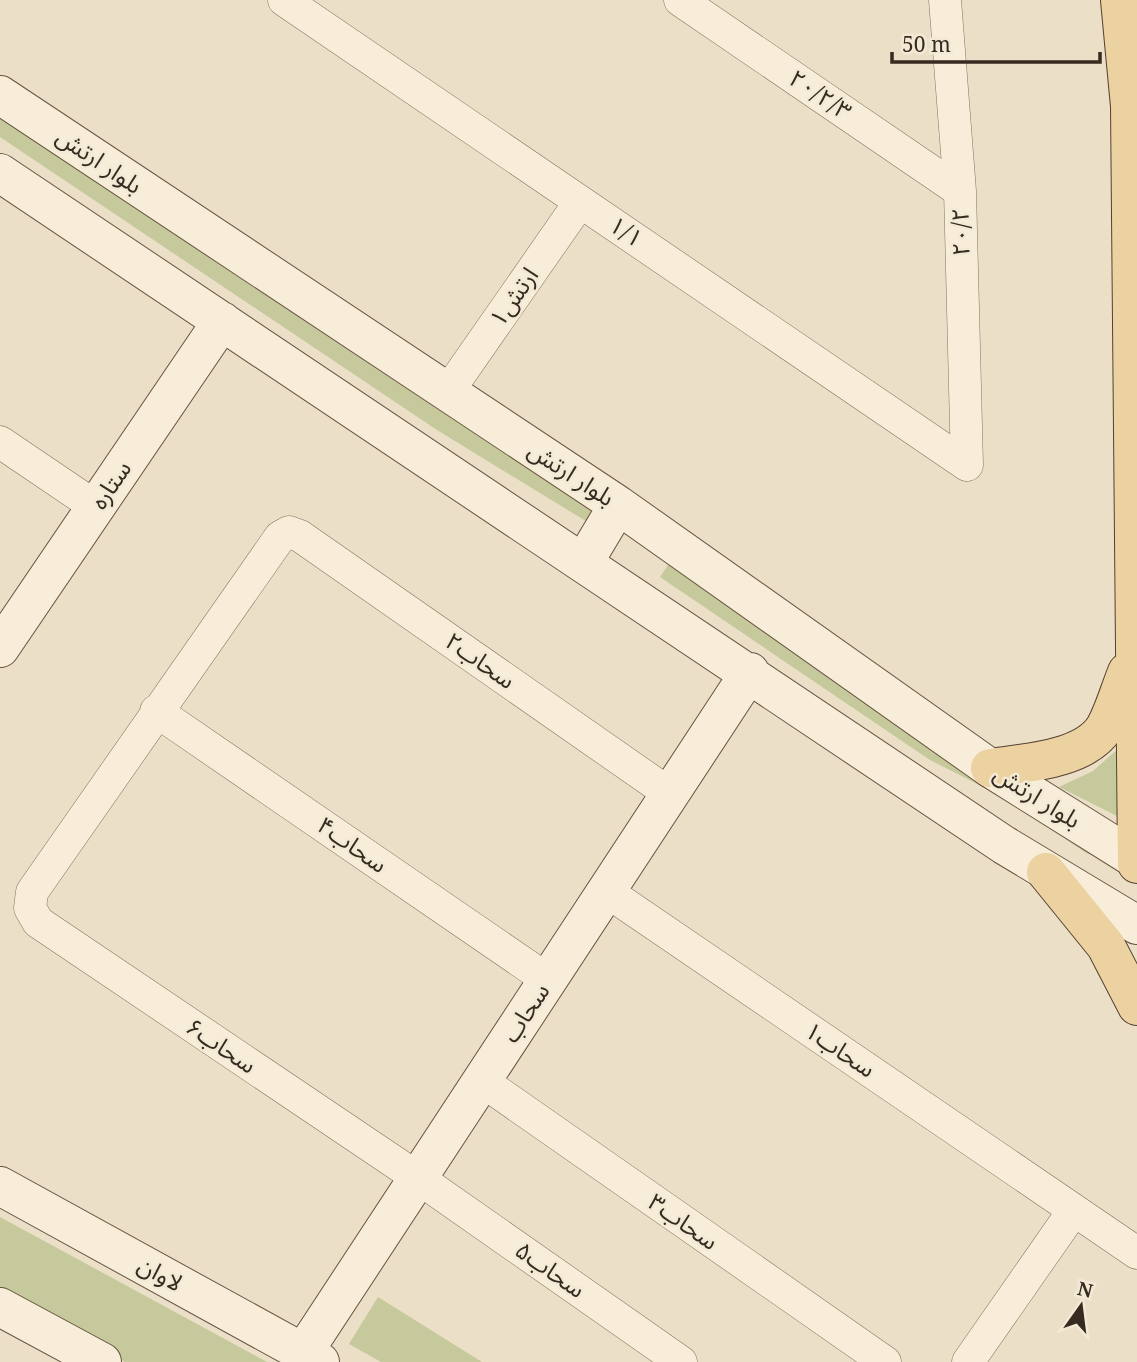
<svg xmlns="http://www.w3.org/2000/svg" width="1137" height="1362" font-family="'Noto Serif','Noto Sans Arabic',serif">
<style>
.green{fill:#c5c99b}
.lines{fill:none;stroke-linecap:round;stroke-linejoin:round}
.street-casing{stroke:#86725d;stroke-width:33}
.secondary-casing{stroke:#685340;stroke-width:40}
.primary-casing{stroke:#544031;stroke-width:40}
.street{stroke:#f7edd9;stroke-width:32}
.secondary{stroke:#f7edd9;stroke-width:38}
.primary{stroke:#ecd2a1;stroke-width:38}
.labels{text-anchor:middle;stroke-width:5;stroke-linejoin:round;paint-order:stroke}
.street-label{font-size:24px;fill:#372a20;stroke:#f3ead6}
</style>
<rect width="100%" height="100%" fill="#ebdfc7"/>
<path class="green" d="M 0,112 L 603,514 L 594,526 L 437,430 L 0,137 Z
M 670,562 L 1098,852 L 1092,855 L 1086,853 L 1015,803 L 930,760 L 660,577 Z
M 1120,747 L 1119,817 L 1059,787 L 1093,771 Z
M 0,1217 L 267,1362 L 125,1362 L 0,1293 Z
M 378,1297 L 482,1362 L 381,1362 L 349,1344 Z"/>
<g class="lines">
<defs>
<path id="street" d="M 284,0 L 967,465
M 680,0 L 960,191
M 945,0 L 960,191 L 967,465
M 447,393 L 580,202
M 0,442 L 96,507
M 156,711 L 548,980
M 670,794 L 300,536 L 289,532 L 280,537 L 32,892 L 30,908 L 38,922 L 418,1178 L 681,1362
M 606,891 L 1137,1253
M 482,1081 L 885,1362
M 968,1362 L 1074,1210"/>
<path id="secondary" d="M 0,95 L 618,505 L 990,768 L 1137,860
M 0,173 L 1004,845 L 1137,925
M 584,562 L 618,505
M 0,648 L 222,321
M 0,1186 L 320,1362
M 0,1307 L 102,1362
M 303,1353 L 750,672"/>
<path id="primary" d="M 1120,0 L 1130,106 L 1137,864
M 990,768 C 1024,763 1085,760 1105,727 C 1114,711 1120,689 1127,672
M 1046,872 L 1106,946 L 1137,1006"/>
</defs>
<use href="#street" class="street-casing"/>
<use href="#secondary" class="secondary-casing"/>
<use href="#primary" class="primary-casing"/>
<use href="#street" class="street"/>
<use href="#secondary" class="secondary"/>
<use href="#primary" class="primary"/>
</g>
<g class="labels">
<g class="street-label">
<text transform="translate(820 95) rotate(34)" y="8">۲۰/۲/۳</text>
<text transform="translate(99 161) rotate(34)" y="8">بلوار ارتش</text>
<text transform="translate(626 232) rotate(34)" y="8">۱/۱</text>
<text transform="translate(961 232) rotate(-91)" y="8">۲۰/۲</text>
<text transform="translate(514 297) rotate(-55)" y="8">ارتش۱</text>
<text transform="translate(571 474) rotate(33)" y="8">بلوار ارتش</text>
<text transform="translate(111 485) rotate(-56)" y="8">ستاره</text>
<text transform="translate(480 661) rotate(35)" y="8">۲سحاب</text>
<text transform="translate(1037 797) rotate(32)" y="8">بلوار ارتش</text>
<text transform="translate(352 845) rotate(35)" y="8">۴سحاب</text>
<text transform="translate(526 1013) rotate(-57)" y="8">سحاب</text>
<text transform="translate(221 1046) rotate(34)" y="8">۶سحاب</text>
<text transform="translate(840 1050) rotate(34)" y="8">۱سحاب</text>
<text transform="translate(683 1222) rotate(35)" y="8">۳سحاب</text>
<text transform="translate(550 1270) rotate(35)" y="8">۵سحاب</text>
<text transform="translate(160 1274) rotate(29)" y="8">لاوان</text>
</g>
</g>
<g transform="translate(1081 1306) rotate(14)" stroke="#f3ead6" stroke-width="5" paint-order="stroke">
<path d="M0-5L12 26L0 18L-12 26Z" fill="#372a20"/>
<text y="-10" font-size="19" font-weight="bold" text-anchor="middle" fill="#372a20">N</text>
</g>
<path d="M892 52v10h208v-10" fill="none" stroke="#372a20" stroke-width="3.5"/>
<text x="902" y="52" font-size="21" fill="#372a20" stroke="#f3ead6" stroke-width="5" paint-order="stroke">50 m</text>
</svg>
